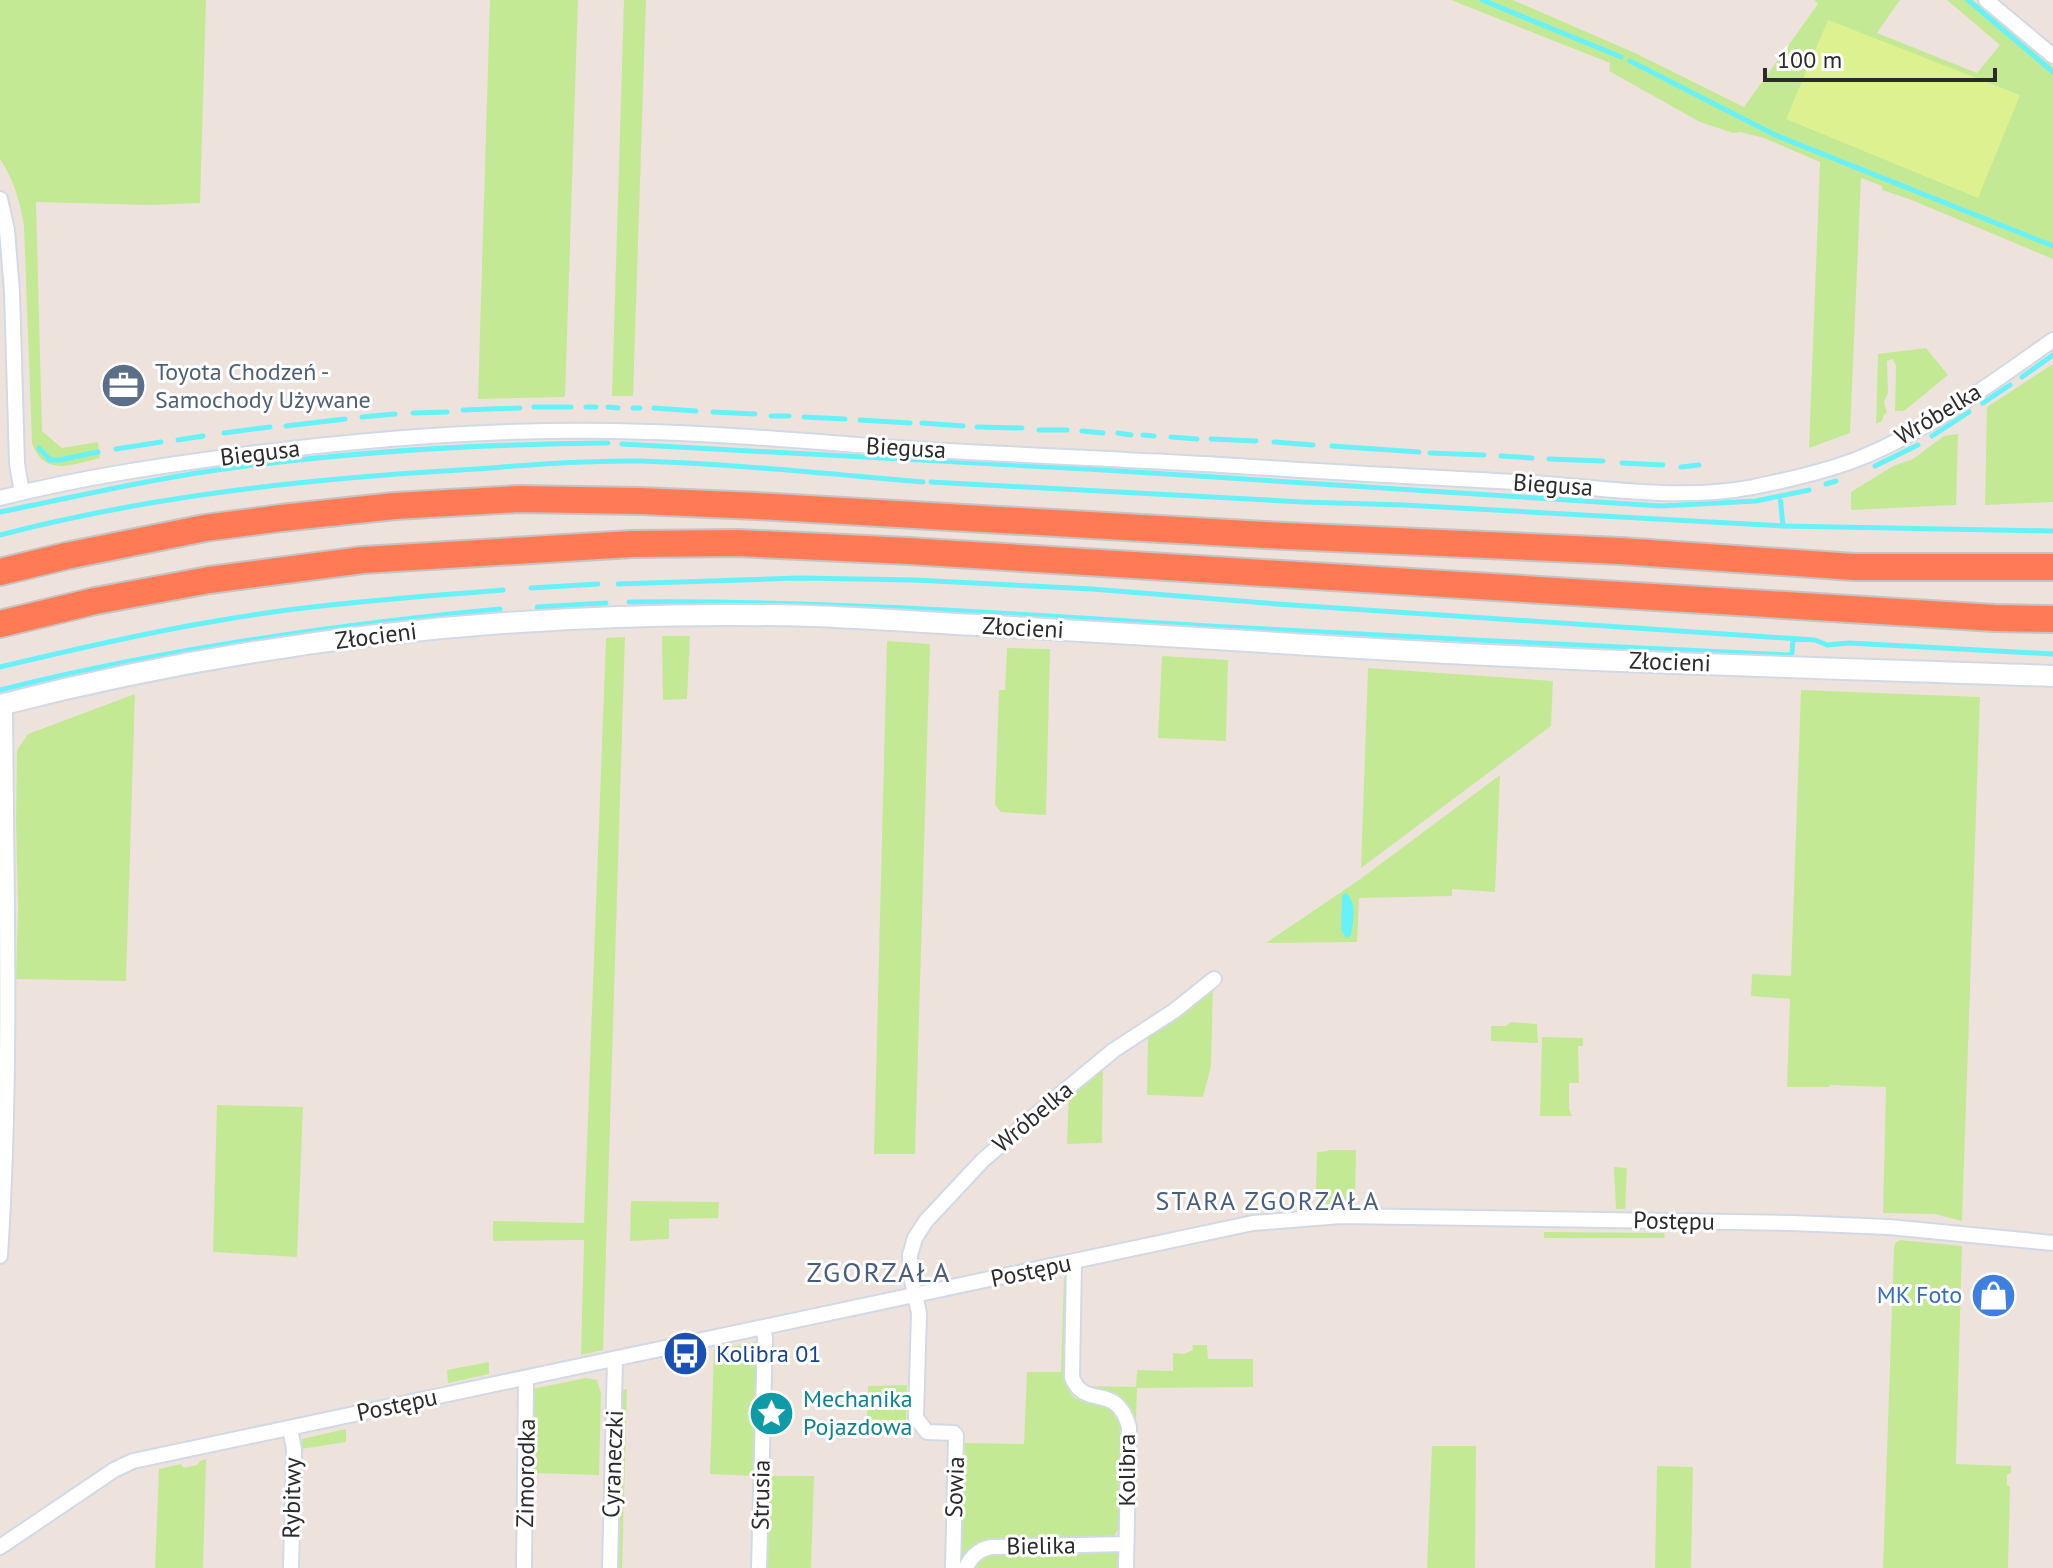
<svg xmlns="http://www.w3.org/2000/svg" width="2053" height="1568" font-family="'PT Sans',sans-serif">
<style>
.green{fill:#c4e995}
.pitch{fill:#ddf190}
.water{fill:#68f1f8}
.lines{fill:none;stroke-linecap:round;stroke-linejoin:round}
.stream{stroke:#68f1f8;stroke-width:5}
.street-casing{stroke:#d1d9e5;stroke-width:18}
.secondary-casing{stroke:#d1d9e5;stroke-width:24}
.highway-casing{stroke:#c4c4c4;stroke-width:30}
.street{stroke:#fff;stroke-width:14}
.secondary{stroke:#fff;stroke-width:20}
.highway{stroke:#ff7b56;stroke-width:26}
.labels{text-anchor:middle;stroke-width:6;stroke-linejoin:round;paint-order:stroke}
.service-label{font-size:24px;fill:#4e5e75;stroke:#fff;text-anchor:start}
.street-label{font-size:24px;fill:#2b2b2b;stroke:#fff}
.shop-label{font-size:24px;fill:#366cbe;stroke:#fff;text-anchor:end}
.transit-label{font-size:24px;fill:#164399;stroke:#fff;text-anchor:start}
.culture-label{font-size:24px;fill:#0d838f;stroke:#fff;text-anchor:start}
.neighbourhood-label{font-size:26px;letter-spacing:2px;fill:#485e80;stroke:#fff}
.quarter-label{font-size:28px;letter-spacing:2px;fill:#485e80;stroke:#fff}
</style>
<rect width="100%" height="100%" fill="#eee3dc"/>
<path class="green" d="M 0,0 L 206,0 L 200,203 L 150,205 L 36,202 L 42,431 L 62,448 L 98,442 L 100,458 C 74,464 44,478 32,443 L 24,226 C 20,202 14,180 0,159 Z
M 490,0 L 578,0 L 565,397 L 478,399 Z
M 624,0 L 646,0 L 633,396 L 612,396 Z
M 1451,0 L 1513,0 L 1635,53 L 1744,107 L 1818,4 L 1814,0 L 1900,0 L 1877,33 L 1977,73 L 2000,45 L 1947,0 L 1973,0 L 2053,67 L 2053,259 L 1909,199 L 1882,190 L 1882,186 L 1861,178 L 1850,433 L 1809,448 L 1820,162 L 1764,138 L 1740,132 L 1733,133 L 1700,122 L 1609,71 L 1610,63 Z
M 1926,348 L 1948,375 L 1904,411 L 1895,411 L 1896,366 L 1893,359 L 1887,361 L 1888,393 L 1884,402 L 1887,413 L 1884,414 L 1882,421 L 1876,424 L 1878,354 Z
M 2053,364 L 2053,502 L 1985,505 L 1987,407 Z
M 1958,434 L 1956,505 L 1851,510 L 1851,492 L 1893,466 L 1913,459 L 1944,436 Z
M 662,636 L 690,636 L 687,699 L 663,700 Z
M 625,637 L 603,1350 L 581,1355 L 584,1240 L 493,1241 L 493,1221 L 584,1223 L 606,638 Z
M 887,641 L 930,644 L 915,1154 L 874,1154 Z
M 1007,648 L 1050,649 L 1046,815 L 1001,812 L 995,805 L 999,690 L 1005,690 Z
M 1162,656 L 1228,660 L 1226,741 L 1158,738 Z
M 1368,668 L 1553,681 L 1551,726 L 1361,868 Z
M 1801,690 L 1980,697 L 1962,1221 L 1935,1214 L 1883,1213 L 1886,1087 L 1830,1085 L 1829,1087 L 1787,1087 L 1790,999 L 1751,996 L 1752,974 L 1791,976 Z
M 135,694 L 126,981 L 16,979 L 18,906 L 16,822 L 17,750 L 28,734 Z
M 1500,775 L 1495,892 L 1452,889 L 1452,896 L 1359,898 L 1357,942 L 1266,943 L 1359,880 Z
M 1213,985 L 1211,1066 L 1203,1097 L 1147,1095 L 1148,1034 Z
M 1511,1022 L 1537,1024 L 1538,1043 L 1491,1041 L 1491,1026 L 1506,1026 Z
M 1542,1037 L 1583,1038 L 1583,1046 L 1578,1046 L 1579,1083 L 1569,1083 L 1569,1109 L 1572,1116 L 1540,1116 Z
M 1103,1065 L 1102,1143 L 1067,1144 L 1069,1092 Z
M 217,1105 L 303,1107 L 297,1257 L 213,1252 Z
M 1329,1150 L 1356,1150 L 1355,1204 L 1321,1204 L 1316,1189 L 1317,1152 L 1328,1151 Z
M 1614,1167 L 1627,1168 L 1625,1209 L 1616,1209 Z
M 631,1201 L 719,1202 L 718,1218 L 669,1219 L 669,1239 L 630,1241 Z
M 1544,1232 L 1664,1233 L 1665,1238 L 1544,1238 Z
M 1900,1240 L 1962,1246 L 1956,1464 L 2011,1466 L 2011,1473 L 2007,1475 L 2007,1485 L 2010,1487 L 2008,1568 L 1883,1568 L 1894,1248 L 1895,1243 Z
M 1064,1277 L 1066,1277 L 1068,1280 L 1065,1366 L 1067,1387 L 1071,1394 L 1076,1399 L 1099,1402 L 1113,1408 L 1124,1428 L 1120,1525 L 1115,1535 L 1109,1539 L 974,1548 L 961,1561 L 965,1443 L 1024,1444 L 1027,1372 L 1061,1372 Z
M 756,1342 L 758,1352 L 753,1476 L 710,1474 L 714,1350 Z
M 1192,1345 L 1207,1345 L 1208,1359 L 1253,1359 L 1253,1387 L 1137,1388 L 1136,1422 C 1121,1388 1118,1397 1088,1386 L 1136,1387 L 1137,1370 L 1173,1371 L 1173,1353 L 1184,1354 L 1193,1350 Z
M 489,1362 L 489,1374 L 448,1383 L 447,1370 Z
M 586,1378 L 597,1380 L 601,1393 L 599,1475 L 531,1473 L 532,1389 Z
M 907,1385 L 906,1421 L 867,1419 L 868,1386 Z
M 627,1389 L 622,1568 L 616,1568 L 621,1390 Z
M 346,1429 L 346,1442 L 301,1449 L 302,1439 Z
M 1432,1446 L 1476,1446 L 1475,1568 L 1427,1568 Z
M 206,1459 L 203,1568 L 155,1568 L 159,1469 L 181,1464 L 184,1468 L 197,1465 L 200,1461 Z
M 1657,1466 L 1693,1467 L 1691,1568 L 1655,1568 Z
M 769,1476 L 814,1476 L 811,1568 L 768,1568 Z
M 1115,1551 L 1120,1557 L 1120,1568 L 973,1568 L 979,1560 L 988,1554 Z"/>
<path class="pitch" d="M 1828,20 L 2020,95 L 1978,198 L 1786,119 Z"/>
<path class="water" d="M 1346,893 C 1358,903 1353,921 1351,936 L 1346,938 L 1341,930 L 1342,895 Z"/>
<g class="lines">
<path class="stream" d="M 1482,0 L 1621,57
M 1968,0 L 2053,72
M 1630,61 L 1775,135 L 2053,246
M 2022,377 L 2053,355
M 1983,403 L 2010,385
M 534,407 L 571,407
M 586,407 L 596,407
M 608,407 L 618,408
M 633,408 L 640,408
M 654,408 L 696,411
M 463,410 L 520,408
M 713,412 L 755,414
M 413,413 L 447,412
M 771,416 L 789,416
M 362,417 L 395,414
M 804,417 L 845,419
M 860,420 L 910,423
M 922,423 L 963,426
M 286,426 L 345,419
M 977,427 L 1022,428
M 1039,430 L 1067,430
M 1082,431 L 1103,433
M 224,433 L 270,427
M 1118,433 L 1131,435
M 1143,435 L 1154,436
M 1932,436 L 1969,412
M 1171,437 L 1197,439
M 1211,439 L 1256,441
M 178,440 L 203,436
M 1274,442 L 1313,445
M 622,444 L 1104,470 L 1661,506 L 1756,501 L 1809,490
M 1332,446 L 1419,452
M 39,448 L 50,460 L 60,460 L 98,452
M 116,449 L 161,442
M 1430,453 L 1484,455
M 1501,456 L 1532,458
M 1549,459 L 1603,461
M 1622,463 L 1663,465
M 1875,466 L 1918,445
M 1681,467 L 1699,465
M 931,482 L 1303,502 L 1404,505 L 1783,526
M 1826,484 L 1836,481
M 1780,496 L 1783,526 L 2053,531
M 0,512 C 79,496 159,477 239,467 C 361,451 485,444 608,443
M 0,535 C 150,496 305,479 460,470 C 520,466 580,460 640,461 C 735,464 829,474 923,482
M 618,584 L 799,578 L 915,580 L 1092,589 L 1277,604 L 1815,640 L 1827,645 L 1849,643 L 2053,654
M 531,588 L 598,584
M 629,602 C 823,600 1016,614 1209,626 C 1402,637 1596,646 1789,655 L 1792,653 L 1793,639
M 537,607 L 606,603
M 0,667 C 71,650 144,633 216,621 C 311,604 407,598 503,590
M 0,690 C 164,649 332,625 500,609"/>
<defs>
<path id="street" d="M 1986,0 L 2053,56
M 0,199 L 7,230 L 12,292 L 17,464 L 22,493
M 0,498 C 82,477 165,465 249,454 C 381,437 516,427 649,432 C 736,434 824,443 912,449 C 1031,456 1150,460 1270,468 C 1357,474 1445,478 1533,483 C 1604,488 1683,501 1753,487 C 1788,480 1823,472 1855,460 C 1927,432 1990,384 2053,340
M 0,1256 C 12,1072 6,888 5,704
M 1074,1262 L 1072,1377 C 1084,1411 1116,1380 1129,1427 L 1126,1568
M 290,1428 L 294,1449 L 291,1568
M 0,1547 L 114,1470 L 133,1461 L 1253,1223 L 1341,1216 L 1792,1223 L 1889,1227 L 2053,1243
M 524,1568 L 526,1378
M 610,1568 L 615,1359
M 759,1568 L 765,1337 L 763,1327
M 953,1568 L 956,1435 L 954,1433 L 927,1432 L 916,1418 L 919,1313 L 911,1276 L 910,1255 L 915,1238 L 926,1221 L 983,1160 L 1052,1101 L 1114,1050 L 1174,1011 L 1214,979
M 966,1568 C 970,1557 980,1549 991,1547 L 1126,1544"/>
<path id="secondary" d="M 0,705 C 264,637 539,609 811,616 C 866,618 921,622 977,625 C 1104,632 1232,640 1359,648 C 1590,662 1822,668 2053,676"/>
<path id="highway" d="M 0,572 L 66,556 L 205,528 L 281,518 L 395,506 L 519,499 L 640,501 L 757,506 L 1265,535 L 1620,551 L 1854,567 L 2053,567
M 0,624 L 95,601 L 209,580 L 363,560 L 632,544 L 738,543 L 908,551 L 1995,618 L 2053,619"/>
</defs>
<use href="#street" class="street-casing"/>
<use href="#secondary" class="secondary-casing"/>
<use href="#highway" class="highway-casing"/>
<use href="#street" class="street"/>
<use href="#secondary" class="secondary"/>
<use href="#highway" class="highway"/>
</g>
<defs>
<symbol id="office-disc" viewBox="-11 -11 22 22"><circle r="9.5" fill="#5c6f8a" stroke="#fff"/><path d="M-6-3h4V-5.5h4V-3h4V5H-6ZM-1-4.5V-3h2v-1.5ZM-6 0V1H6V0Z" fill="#fff"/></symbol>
<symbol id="shop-disc" viewBox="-11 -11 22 22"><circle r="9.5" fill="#3f7fe0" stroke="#fff"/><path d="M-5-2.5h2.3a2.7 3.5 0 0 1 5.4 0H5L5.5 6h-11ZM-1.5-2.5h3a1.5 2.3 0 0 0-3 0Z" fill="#fff"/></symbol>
<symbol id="bus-disc" viewBox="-11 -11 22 22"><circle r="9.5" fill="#1a4fb4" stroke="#fff"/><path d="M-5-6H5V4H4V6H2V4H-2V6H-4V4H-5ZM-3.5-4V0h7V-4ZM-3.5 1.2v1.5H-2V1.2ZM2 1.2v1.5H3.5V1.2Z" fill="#fff"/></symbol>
<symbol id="sight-disc" viewBox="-11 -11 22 22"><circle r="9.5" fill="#0f9aa8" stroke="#fff"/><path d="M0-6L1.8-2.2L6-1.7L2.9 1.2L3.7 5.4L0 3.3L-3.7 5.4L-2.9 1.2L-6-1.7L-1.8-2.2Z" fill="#fff"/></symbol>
</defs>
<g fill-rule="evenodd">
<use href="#office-disc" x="98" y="360" width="51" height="51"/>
<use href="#shop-disc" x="1968" y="1270" width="51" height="51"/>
<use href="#bus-disc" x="660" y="1328" width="51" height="51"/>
<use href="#sight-disc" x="746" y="1388" width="51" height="51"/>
</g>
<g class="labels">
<g class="service-label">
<text x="155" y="380">Toyota Chodzeń -<tspan x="155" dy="28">Samochody Używane</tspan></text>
</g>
<g class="street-label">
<text transform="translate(1938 414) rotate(-31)" y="8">Wróbelka</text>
<text transform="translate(906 448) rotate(3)" y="8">Biegusa</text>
<text transform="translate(260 453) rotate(-7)" y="8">Biegusa</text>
<text transform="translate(1553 485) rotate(4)" y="8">Biegusa</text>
<text transform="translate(1023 628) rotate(3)" y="8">Złocieni</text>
<text transform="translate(376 636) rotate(-7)" y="8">Złocieni</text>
<text transform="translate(1670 662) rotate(2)" y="8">Złocieni</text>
<text transform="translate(1033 1117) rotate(-40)" y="8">Wróbelka</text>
<text transform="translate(1674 1221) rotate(1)" y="8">Postępu</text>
<text transform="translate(1031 1271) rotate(-12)" y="8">Postępu</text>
<text transform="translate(397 1405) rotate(-12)" y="8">Postępu</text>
<text transform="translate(613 1464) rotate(-88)" y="8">Cyraneczki</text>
<text transform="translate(1127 1470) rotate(-90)" y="8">Kolibra</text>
<text transform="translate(526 1473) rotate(-89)" y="8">Zimorodka</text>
<text transform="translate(955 1487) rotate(-88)" y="8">Sowia</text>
<text transform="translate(761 1495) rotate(-89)" y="8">Strusia</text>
<text transform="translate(292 1498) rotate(-89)" y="8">Rybitwy</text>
<text transform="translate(1041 1546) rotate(-1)" y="8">Bielika</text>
</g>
<g class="shop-label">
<text x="1962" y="1303">MK Foto</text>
</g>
<g class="transit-label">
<text x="716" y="1362">Kolibra 01</text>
</g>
<g class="culture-label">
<text x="803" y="1407">Mechanika<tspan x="803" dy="28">Pojazdowa</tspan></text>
</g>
<g class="neighbourhood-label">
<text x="1268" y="1210">STARA ZGORZAŁA</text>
</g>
<g class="quarter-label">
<text x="879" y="1282">ZGORZAŁA</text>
</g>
</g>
<path d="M1765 68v12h230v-12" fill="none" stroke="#2b2b2b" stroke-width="4"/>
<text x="1777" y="68" font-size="24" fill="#2b2b2b" stroke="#ffffff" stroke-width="6" paint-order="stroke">100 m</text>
</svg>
